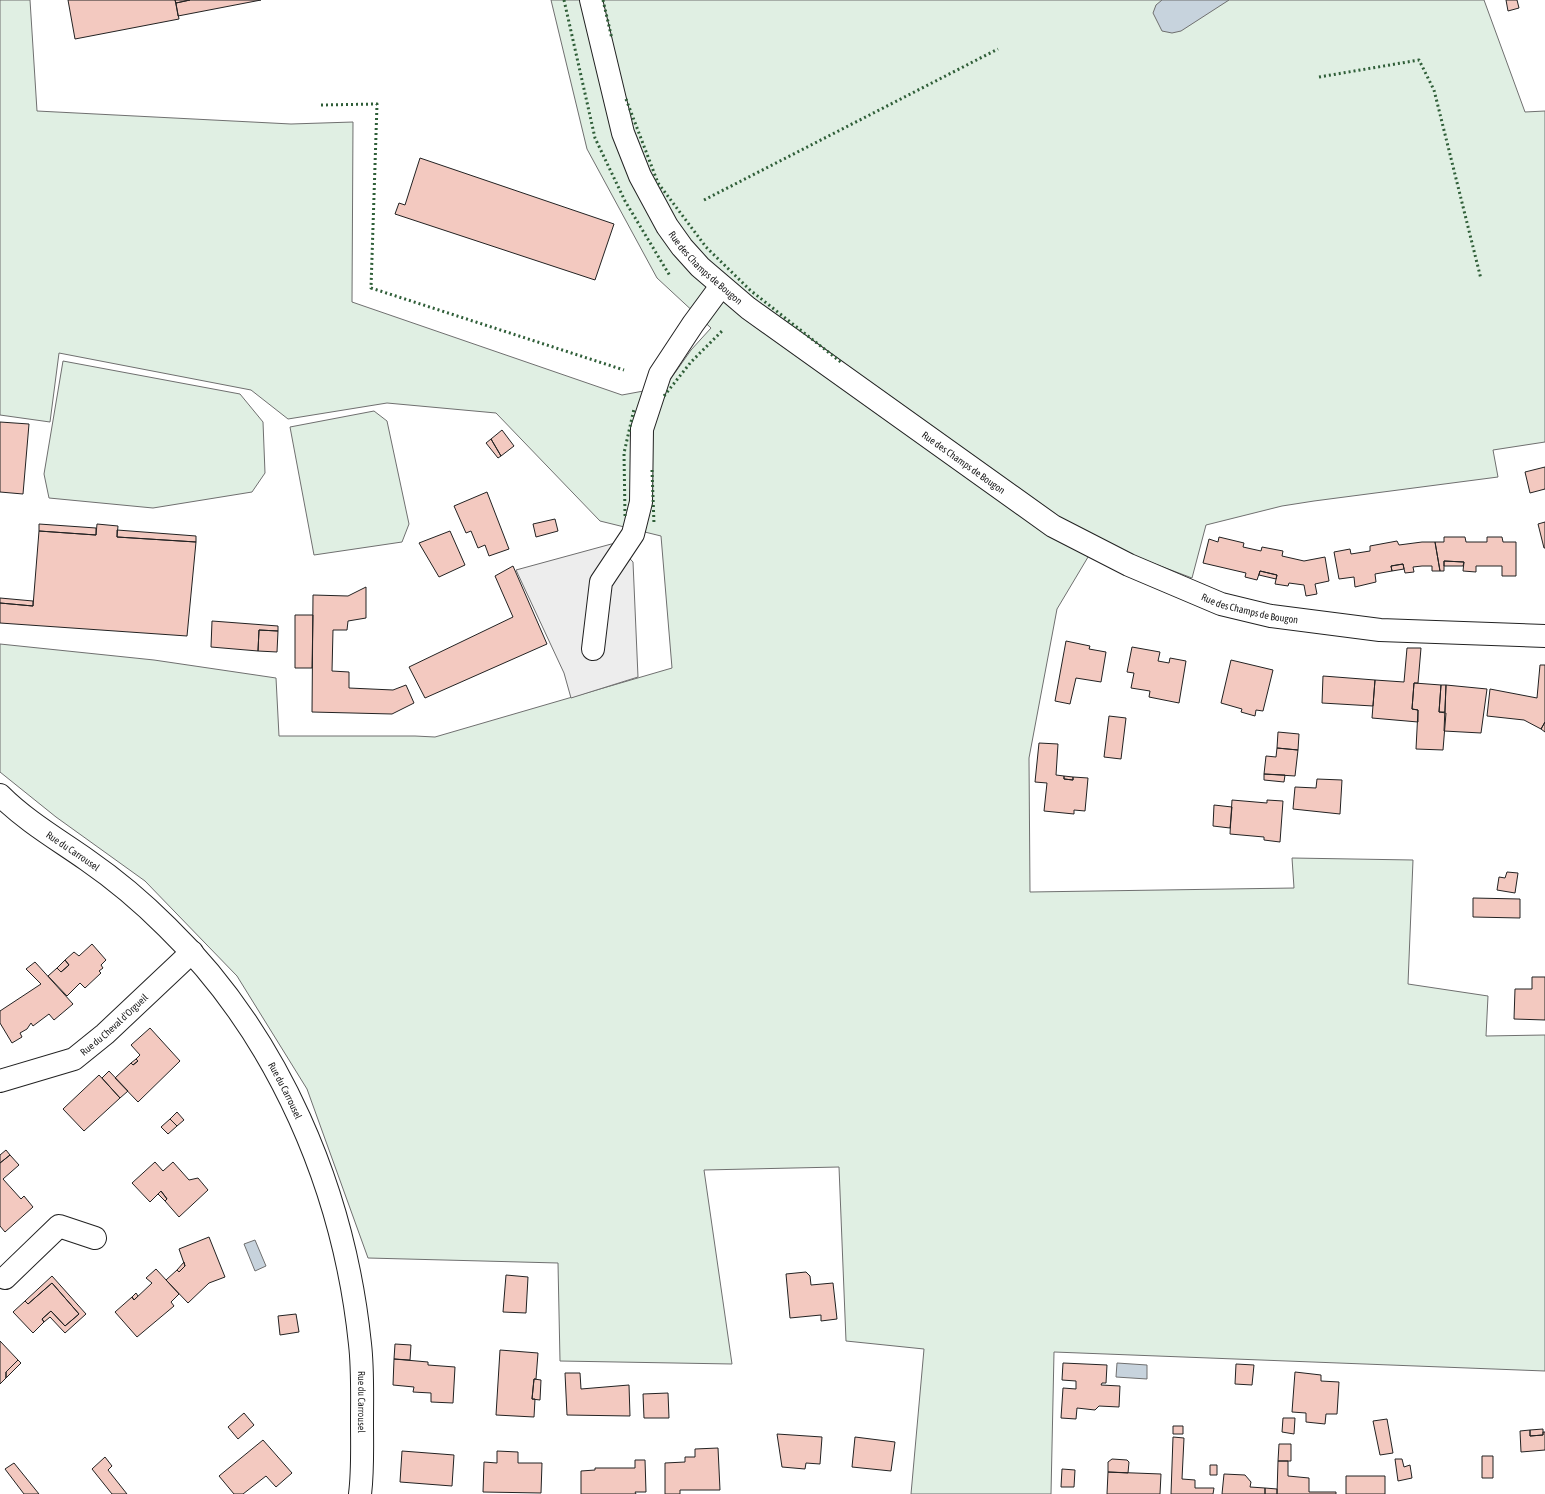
<svg xmlns="http://www.w3.org/2000/svg" width="1545" height="1494" font-family="'Asap Condensed',sans-serif">
<style>
.green{fill:#e0efe3;stroke:#6f6f6f}
.parking{fill:#ededed;stroke:#6f6f6f}
.water{fill:#c7d3dd;stroke:#6f6f6f}
.building{fill:#f3c9c0;stroke:#222}
.lines{fill:none;stroke-linecap:round;stroke-linejoin:round}
.minor-casing{stroke:#222;stroke-width:24}
.minor{stroke:#fff;stroke-width:22}
.hedge{stroke:#2f5e38;stroke-width:3;stroke-dasharray:2 3;stroke-linecap:butt}
.labels{text-anchor:middle;stroke-width:3;stroke-linejoin:round;paint-order:stroke}
.street-label{font-size:10px;fill:#222;stroke:#fff}
</style>
<rect width="100%" height="100%" fill="#fff"/>
<path class="green" d="M 0,0 L 30,0 L 37,111 L 291,124 L 353,122 L 352,302 L 622,395 L 665,387 L 691,350 L 711,328 L 657,278 L 587,149 L 551,0 L 1484,0 L 1525,112 L 1545,111 L 1545,442 L 1493,450 L 1498,477 L 1314,501 L 1282,506 L 1206,525 L 1192,578 L 1097,542 L 1057,609 L 1029,758 L 1030,892 L 1294,888 L 1292,858 L 1413,860 L 1408,984 L 1488,996 L 1486,1036 L 1545,1035 L 1545,1371 L 1054,1352 L 1051,1494 L 911,1494 L 924,1349 L 846,1341 L 839,1167 L 704,1170 L 732,1364 L 560,1361 L 558,1263 L 368,1258 L 307,1089 L 237,976 L 145,881 L 56,817 L 0,772 L 0,644 L 154,660 L 276,678 L 279,736 L 415,736 L 435,737 L 672,668 L 661,536 L 600,521 L 496,413 L 387,403 L 288,419 L 251,390 L 59,353 L 50,422 L 0,415 Z
M 63,361 L 240,394 L 263,422 L 265,473 L 252,492 L 153,508 L 49,498 L 44,474 Z
M 374,411 L 387,421 L 409,524 L 402,542 L 314,555 L 290,427 Z"/>
<path class="parking" d="M 615,543 L 633,562 L 638,677 L 571,698 L 564,673 L 516,570 Z"/>
<path class="water" d="M 1162,0 L 1229,0 L 1181,31 L 1172,33 L 1162,31 L 1153,13 L 1156,5 Z
M 255,1240 L 266,1266 L 255,1271 L 244,1244 Z
M 1117,1363 L 1147,1365 L 1147,1379 L 1116,1377 Z"/>
<path class="building" d="M 68,0 L 175,0 L 179,19 L 75,39 Z
M 175,0 L 190,0 L 176,3 Z
M 190,0 L 261,0 L 178,16 L 176,3 Z
M 1506,0 L 1517,0 L 1519,8 L 1508,11 Z
M 420,158 L 614,224 L 595,280 L 395,214 L 399,203 L 405,205 Z
M 0,422 L 29,424 L 23,494 L 0,492 Z
M 502,430 L 514,446 L 501,456 L 491,439 Z
M 491,439 L 501,456 L 498,458 L 486,443 Z
M 1545,467 L 1545,489 L 1530,493 L 1525,472 Z
M 487,492 L 509,549 L 489,556 L 485,545 L 478,548 L 471,531 L 466,533 L 454,506 Z
M 555,519 L 558,531 L 536,537 L 533,524 Z
M 1545,522 L 1545,548 L 1544,548 L 1538,524 Z
M 39,524 L 96,528 L 96,535 L 39,531 Z
M 97,524 L 118,526 L 117,537 L 196,542 L 187,636 L 0,623 L 0,603 L 33,606 L 39,531 L 96,535 Z
M 117,530 L 196,536 L 196,542 L 117,537 Z
M 450,531 L 465,565 L 439,577 L 419,543 Z
M 1219,537 L 1244,543 L 1243,547 L 1261,551 L 1262,547 L 1283,551 L 1282,556 L 1304,561 L 1325,557 L 1329,581 L 1315,584 L 1317,594 L 1306,596 L 1304,585 L 1289,583 L 1288,586 L 1275,584 L 1277,575 L 1260,571 L 1257,580 L 1245,577 L 1246,573 L 1203,563 L 1209,539 L 1218,542 Z
M 1444,537 L 1465,537 L 1466,542 L 1487,542 L 1487,537 L 1502,537 L 1503,542 L 1516,542 L 1516,576 L 1502,576 L 1502,566 L 1476,566 L 1476,572 L 1463,571 L 1464,562 L 1444,561 L 1444,571 L 1440,571 L 1435,542 L 1444,542 Z
M 1397,541 L 1399,545 L 1422,542 L 1435,542 L 1440,571 L 1432,571 L 1432,566 L 1422,566 L 1413,567 L 1414,572 L 1405,573 L 1403,564 L 1391,566 L 1392,571 L 1375,574 L 1376,582 L 1355,587 L 1354,577 L 1339,579 L 1334,552 L 1350,549 L 1351,554 L 1370,551 L 1370,546 Z
M 1444,561 L 1464,562 L 1463,566 L 1444,566 Z
M 1403,564 L 1404,569 L 1392,571 L 1391,566 Z
M 513,566 L 547,644 L 425,698 L 409,667 L 513,617 L 495,576 Z
M 1260,571 L 1277,575 L 1276,579 L 1259,575 Z
M 366,587 L 366,618 L 348,621 L 347,630 L 333,630 L 332,671 L 349,672 L 349,688 L 393,690 L 406,685 L 414,703 L 392,714 L 312,712 L 313,595 L 348,596 Z
M 0,598 L 33,601 L 33,606 L 0,603 Z
M 295,615 L 313,615 L 312,668 L 295,668 Z
M 212,621 L 278,626 L 278,631 L 259,630 L 258,651 L 211,647 Z
M 259,630 L 278,631 L 277,652 L 258,651 Z
M 1066,641 L 1090,646 L 1089,649 L 1106,652 L 1101,682 L 1076,678 L 1070,704 L 1055,701 Z
M 1132,647 L 1160,652 L 1158,661 L 1169,663 L 1170,658 L 1186,661 L 1179,703 L 1149,697 L 1150,691 L 1131,688 L 1134,673 L 1127,672 Z
M 1407,648 L 1421,648 L 1418,683 L 1414,683 L 1412,709 L 1418,710 L 1418,722 L 1372,718 L 1375,680 L 1404,682 Z
M 1231,660 L 1273,670 L 1263,711 L 1256,710 L 1255,716 L 1241,712 L 1242,709 L 1221,703 Z
M 1540,665 L 1545,665 L 1545,722 L 1541,729 L 1524,720 L 1487,716 L 1490,689 L 1537,698 Z
M 1323,676 L 1375,680 L 1373,706 L 1322,703 Z
M 1414,683 L 1441,685 L 1439,712 L 1446,713 L 1443,750 L 1416,749 L 1418,710 L 1412,709 Z
M 1441,685 L 1446,685 L 1445,712 L 1439,712 Z
M 1446,685 L 1487,689 L 1481,733 L 1444,731 Z
M 1109,716 L 1126,718 L 1121,759 L 1104,757 Z
M 1545,722 L 1545,732 L 1541,729 Z
M 1278,732 L 1299,734 L 1298,750 L 1277,748 Z
M 1039,743 L 1058,744 L 1056,775 L 1064,776 L 1064,779 L 1073,780 L 1073,777 L 1088,778 L 1085,811 L 1074,810 L 1074,814 L 1044,811 L 1047,783 L 1035,782 Z
M 1277,748 L 1298,750 L 1295,776 L 1264,774 L 1266,756 L 1276,757 Z
M 1264,774 L 1285,775 L 1284,782 L 1264,780 Z
M 1064,776 L 1073,777 L 1073,780 L 1064,779 Z
M 1317,779 L 1342,780 L 1340,814 L 1293,809 L 1295,787 L 1316,788 Z
M 1232,800 L 1267,803 L 1267,800 L 1283,801 L 1280,842 L 1264,840 L 1264,837 L 1230,834 Z
M 1214,805 L 1232,807 L 1230,828 L 1213,826 Z
M 1507,872 L 1518,873 L 1515,893 L 1497,890 L 1499,877 L 1505,878 Z
M 1473,898 L 1520,899 L 1520,918 L 1473,917 Z
M 92,944 L 106,960 L 101,965 L 103,968 L 99,971 L 101,973 L 85,988 L 80,983 L 67,996 L 48,976 L 57,968 L 61,972 L 69,965 L 65,960 L 74,952 L 79,956 Z
M 65,960 L 69,965 L 61,972 L 57,968 Z
M 35,962 L 73,1004 L 54,1020 L 49,1014 L 33,1026 L 31,1023 L 27,1029 L 20,1033 L 22,1037 L 12,1043 L 0,1023 L 0,1011 L 41,984 L 26,969 Z
M 1532,977 L 1545,977 L 1545,1020 L 1514,1019 L 1515,989 L 1532,989 Z
M 150,1028 L 180,1061 L 138,1102 L 115,1078 L 131,1063 L 133,1065 L 138,1061 L 136,1059 L 140,1055 L 131,1045 Z
M 136,1059 L 138,1061 L 133,1065 L 131,1063 Z
M 109,1071 L 128,1091 L 120,1098 L 102,1078 Z
M 99,1075 L 120,1098 L 84,1131 L 63,1109 Z
M 177,1112 L 184,1120 L 177,1126 L 170,1119 Z
M 170,1119 L 177,1126 L 168,1134 L 161,1127 Z
M 6,1150 L 10,1155 L 0,1163 L 0,1155 Z
M 10,1155 L 19,1165 L 3,1179 L 21,1199 L 24,1196 L 33,1207 L 5,1232 L 0,1226 L 0,1163 Z
M 155,1162 L 163,1171 L 173,1162 L 189,1180 L 198,1178 L 208,1190 L 179,1217 L 165,1201 L 167,1199 L 161,1191 L 150,1202 L 132,1183 Z
M 161,1191 L 167,1199 L 165,1201 L 158,1194 Z
M 209,1237 L 225,1277 L 209,1283 L 188,1303 L 166,1280 L 177,1270 L 179,1272 L 185,1266 L 179,1249 Z
M 184,1262 L 185,1266 L 179,1272 L 177,1270 Z
M 156,1269 L 179,1294 L 171,1302 L 174,1306 L 137,1337 L 115,1312 L 132,1297 L 134,1300 L 152,1283 L 146,1278 Z
M 806,1272 L 810,1276 L 811,1285 L 833,1283 L 837,1319 L 821,1321 L 821,1315 L 790,1318 L 786,1274 Z
M 506,1275 L 528,1277 L 526,1313 L 503,1312 Z
M 52,1276 L 86,1314 L 65,1333 L 50,1317 L 44,1322 L 42,1319 L 51,1311 L 65,1326 L 79,1314 L 52,1283 L 28,1304 L 25,1301 Z
M 52,1283 L 79,1314 L 65,1326 L 51,1311 L 42,1319 L 44,1322 L 33,1333 L 13,1312 L 25,1301 L 28,1304 Z
M 136,1293 L 138,1296 L 134,1300 L 132,1297 Z
M 296,1314 L 299,1332 L 280,1335 L 278,1316 Z
M 0,1341 L 18,1360 L 6,1372 L 6,1378 L 0,1384 Z
M 395,1344 L 411,1345 L 410,1360 L 394,1359 Z
M 500,1350 L 538,1353 L 536,1379 L 534,1379 L 532,1399 L 535,1399 L 534,1417 L 496,1415 Z
M 394,1359 L 428,1362 L 428,1365 L 455,1367 L 453,1403 L 431,1402 L 431,1393 L 413,1392 L 414,1387 L 393,1385 Z
M 18,1360 L 21,1363 L 6,1378 L 6,1372 Z
M 1063,1363 L 1107,1365 L 1106,1383 L 1102,1383 L 1101,1385 L 1120,1386 L 1119,1407 L 1099,1406 L 1095,1410 L 1077,1408 L 1076,1419 L 1061,1418 L 1063,1388 L 1076,1389 L 1076,1381 L 1062,1380 Z
M 1236,1364 L 1254,1365 L 1252,1385 L 1235,1384 Z
M 1295,1372 L 1321,1375 L 1321,1381 L 1339,1382 L 1337,1414 L 1326,1414 L 1325,1424 L 1306,1422 L 1306,1413 L 1292,1412 Z
M 565,1373 L 580,1373 L 581,1389 L 629,1385 L 630,1416 L 567,1415 Z
M 534,1379 L 541,1380 L 540,1400 L 532,1399 Z
M 668,1393 L 669,1418 L 644,1418 L 643,1394 Z
M 244,1413 L 254,1425 L 238,1439 L 228,1427 Z
M 1283,1418 L 1295,1418 L 1294,1434 L 1282,1432 Z
M 1387,1419 L 1393,1453 L 1380,1455 L 1373,1421 Z
M 1173,1426 L 1183,1426 L 1183,1434 L 1173,1434 Z
M 1543,1429 L 1543,1435 L 1530,1436 L 1530,1430 Z
M 1530,1430 L 1530,1436 L 1543,1435 L 1543,1432 L 1545,1432 L 1545,1450 L 1521,1452 L 1520,1431 Z
M 777,1434 L 822,1437 L 820,1464 L 806,1463 L 805,1469 L 782,1467 Z
M 855,1437 L 895,1442 L 891,1471 L 852,1467 Z
M 1173,1437 L 1184,1438 L 1182,1479 L 1195,1480 L 1195,1488 L 1214,1488 L 1213,1494 L 1171,1494 Z
M 263,1440 L 292,1473 L 276,1487 L 266,1476 L 243,1494 L 234,1494 L 219,1476 Z
M 1279,1444 L 1291,1444 L 1291,1461 L 1278,1461 Z
M 718,1448 L 720,1490 L 680,1490 L 680,1494 L 665,1494 L 665,1463 L 685,1462 L 685,1457 L 695,1457 L 695,1449 Z
M 402,1451 L 454,1455 L 452,1486 L 400,1482 Z
M 497,1451 L 518,1452 L 518,1463 L 542,1463 L 541,1493 L 483,1492 L 484,1462 L 497,1463 Z
M 1482,1456 L 1493,1456 L 1493,1478 L 1482,1478 Z
M 105,1457 L 112,1466 L 108,1470 L 127,1494 L 112,1494 L 92,1469 Z
M 1112,1459 L 1127,1460 L 1129,1462 L 1128,1473 L 1108,1472 L 1108,1462 Z
M 1395,1459 L 1402,1459 L 1404,1467 L 1410,1465 L 1412,1478 L 1398,1481 Z
M 635,1460 L 645,1460 L 646,1492 L 635,1492 L 636,1494 L 581,1494 L 581,1471 L 595,1470 L 595,1468 L 635,1468 Z
M 1278,1461 L 1288,1461 L 1288,1476 L 1309,1478 L 1309,1492 L 1336,1492 L 1336,1494 L 1277,1494 Z
M 14,1463 L 39,1494 L 24,1494 L 5,1469 Z
M 1210,1465 L 1217,1465 L 1217,1475 L 1210,1475 Z
M 1062,1469 L 1075,1470 L 1074,1487 L 1061,1487 Z
M 1108,1472 L 1161,1474 L 1160,1494 L 1107,1494 Z
M 1224,1474 L 1245,1475 L 1251,1482 L 1250,1487 L 1265,1488 L 1265,1494 L 1222,1494 Z
M 1346,1476 L 1385,1476 L 1385,1494 L 1346,1494 Z
M 1265,1488 L 1277,1489 L 1277,1494 L 1265,1494 Z"/>
<g class="lines">
<defs>
<g id="minor">
<path id="s1" d="M 591,0 L 623,133 L 640,176 L 667,226 L 682,247 L 700,267 L 748,308 L 1053,526 L 1129,565 L 1221,604 L 1271,616 L 1380,630 L 1545,636"/>
<path d="M 593,649 L 601,582 L 633,534 L 641,502 L 642,429 L 660,374 L 693,324 L 721,286"/>
<path id="s2" d="M 0,795 C 26,821 57,839 87,860 C 116,880 142,902 167,927 C 279,1036 344,1189 360,1344 C 363,1370 362,1396 362,1423 C 362,1446 363,1471 360,1494"/>
<path id="s3" d="M 0,1081 L 74,1059 L 105,1034 L 192,952"/>
<path d="M 5,1278 L 59,1226 L 95,1238"/>
</g>
</defs>
<use href="#minor" class="minor-casing"/>
<use href="#minor" class="minor"/>
<path class="hedge" d="M 564,0 L 595,138 L 625,201 L 670,276
M 603,0 L 612,39
M 1319,77 L 1419,60 L 1434,90 L 1481,279
M 626,99 L 658,183 L 706,247 L 750,290 L 842,363
M 321,105 L 377,104 L 371,288 L 624,370
M 704,200 L 998,49
M 664,396 L 691,362 L 723,330
M 652,470 L 654,524
M 625,516 L 624,453 L 634,409"/>
</g>
<g class="labels">
<g class="street-label">
<text dy="4" stroke="none"><textPath href="#s1" startOffset="297">Rue des Champs de Bougon</textPath></text>
<text dy="4" stroke="none"><textPath href="#s1" startOffset="621">Rue des Champs de Bougon</textPath></text>
<text dy="4" stroke="none"><textPath href="#s1" startOffset="945">Rue des Champs de Bougon</textPath></text>
<text dy="4" stroke="none"><textPath href="#s2" startOffset="92">Rue du Carrousel</textPath></text>
<text dy="4" stroke="none"><textPath href="#s3" startOffset="130">Rue du Cheval d'Orgueil</textPath></text>
<text dy="4" stroke="none"><textPath href="#s2" startOffset="416">Rue du Carrousel</textPath></text>
<text dy="4" stroke="none"><textPath href="#s2" startOffset="740">Rue du Carrousel</textPath></text>
</g>
</g>
</svg>
